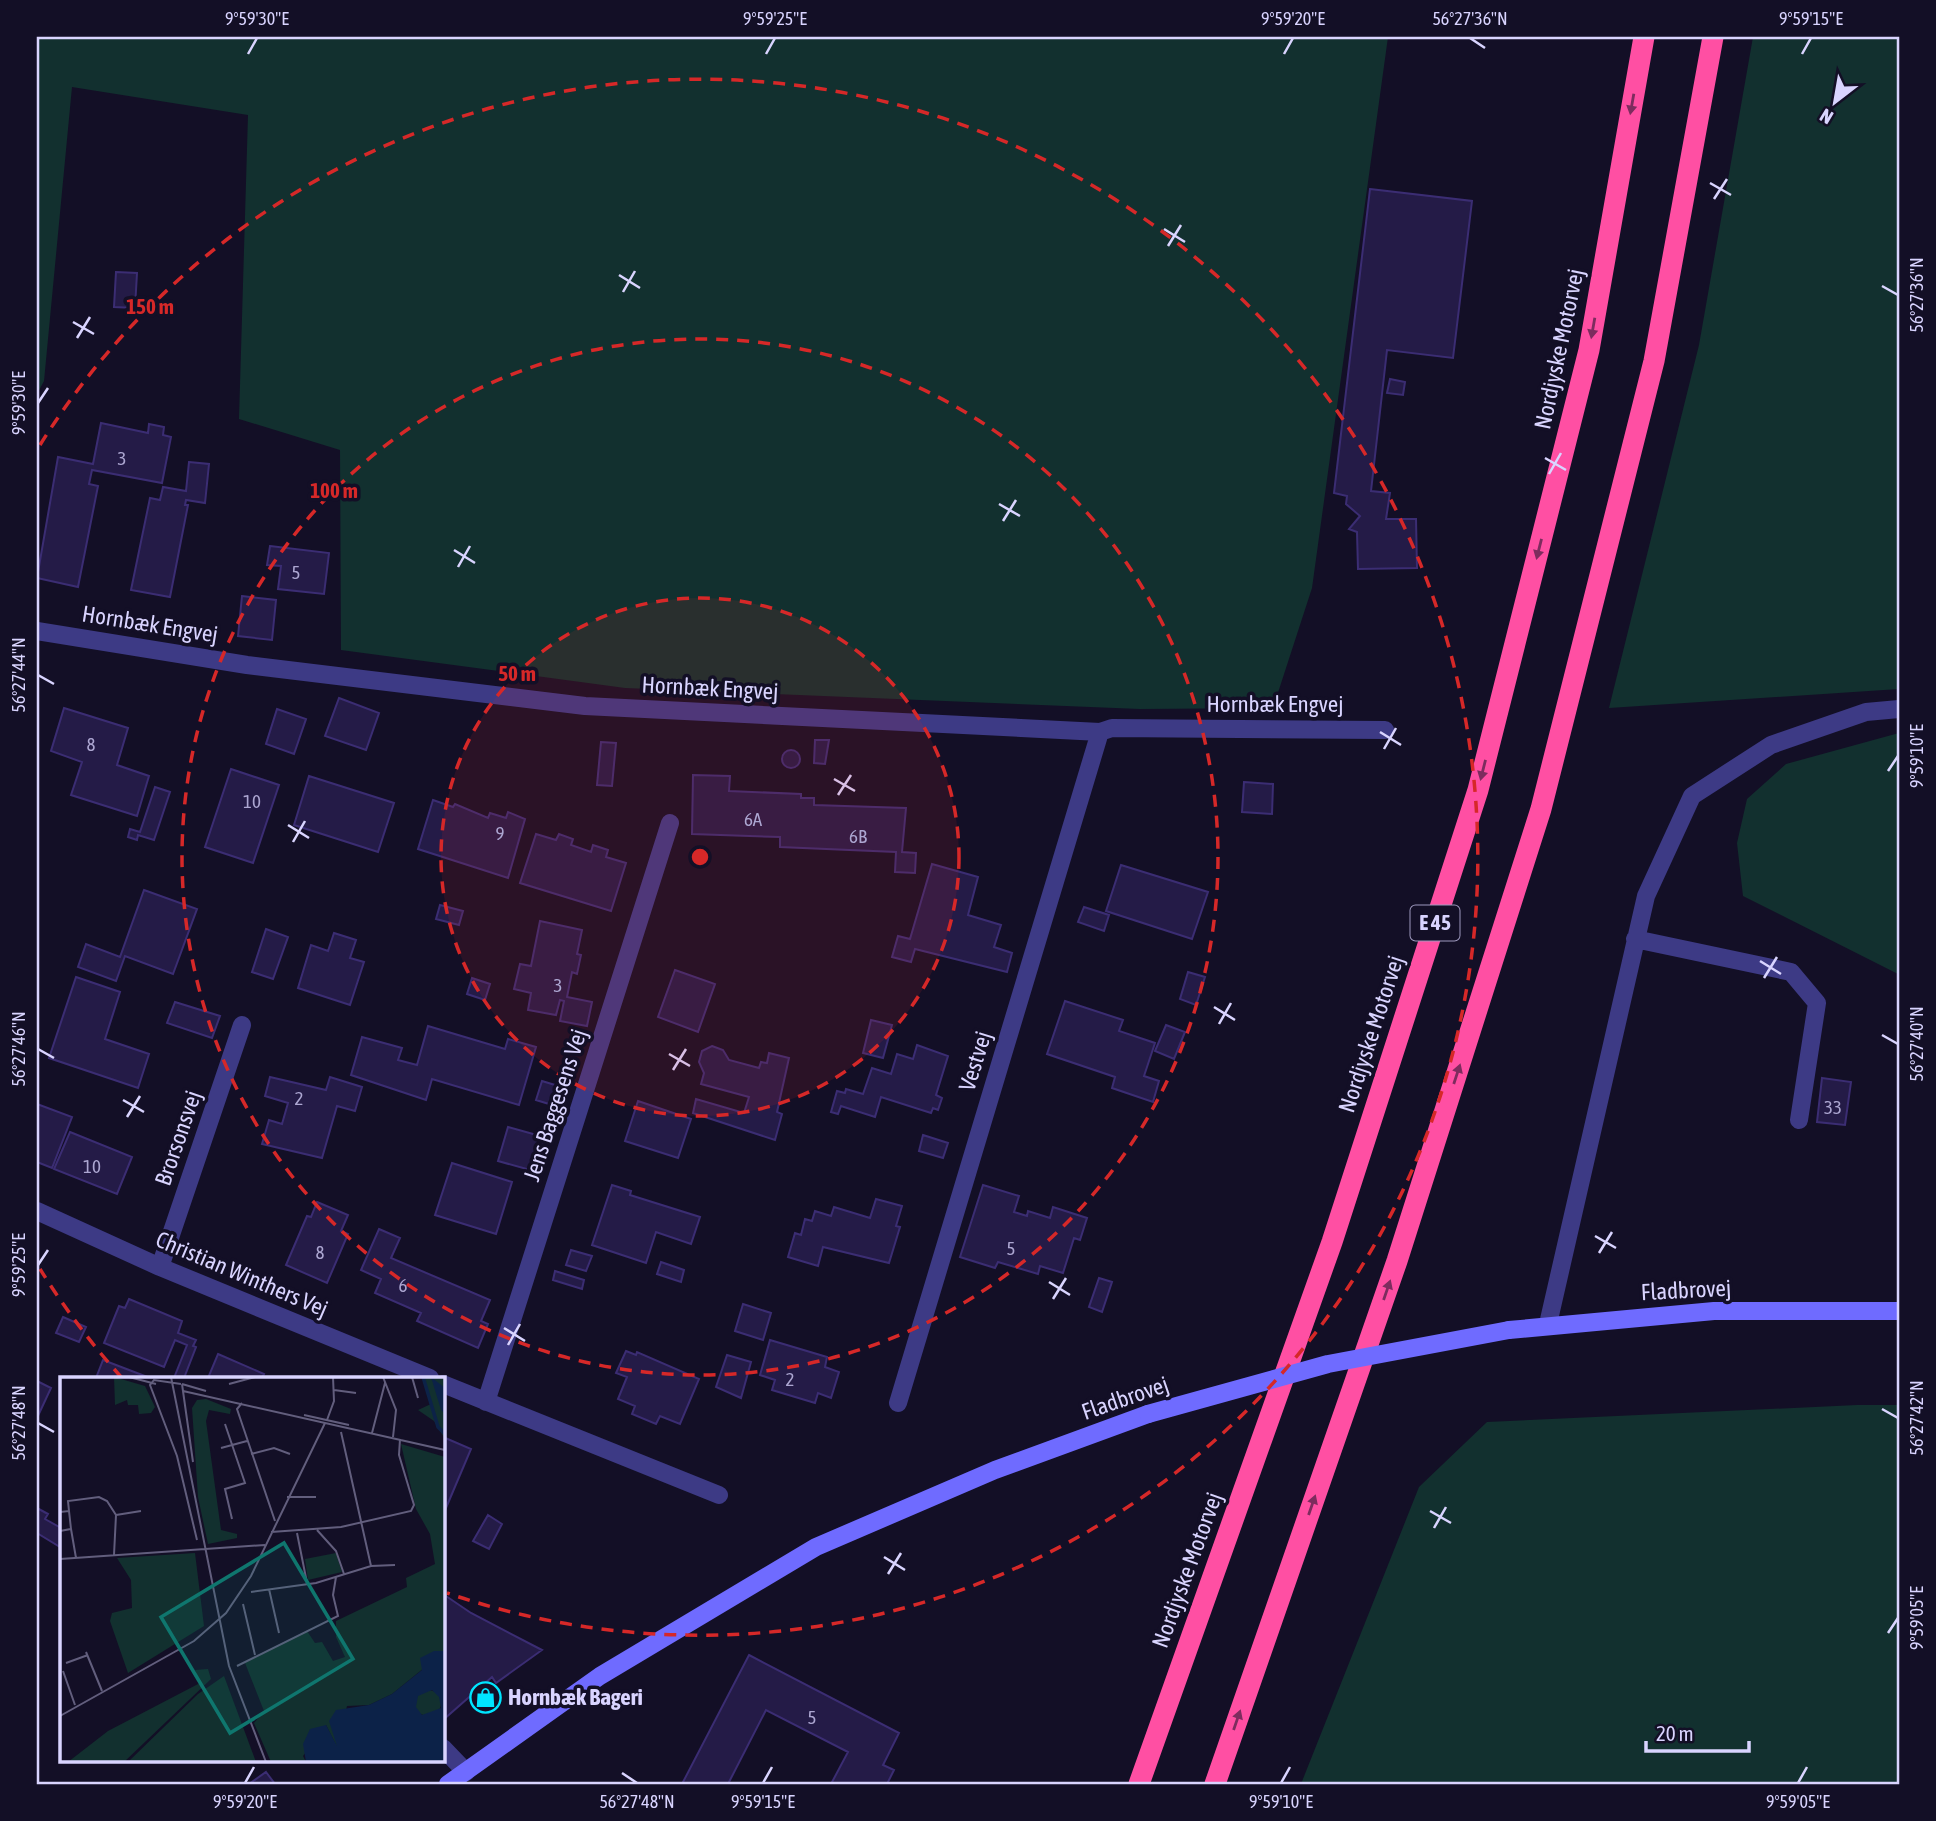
<svg xmlns="http://www.w3.org/2000/svg" width="1936" height="1821" font-family="'Asap Condensed',sans-serif">
<style>
.green{fill:#12302f}
.building{fill:#241b47;stroke:#3b2d73;stroke-width:2}
.lines{fill:none;stroke-linecap:round;stroke-linejoin:round}
.service{stroke:#3d3a85;stroke-width:18}
.minor{stroke:#3d3a85;stroke-width:18}
.secondary{stroke:#6f6bff;stroke-width:18}
.motorway{stroke:#ff4fa3;stroke-width:21}
.secondary-bridge{stroke:#6f6bff;stroke-width:18}
.oneway{fill:#7d2c5e}
.ticks{fill:none;stroke:#d9d4ff;stroke-width:2.5}
.ring{fill:none;stroke:#d62828;stroke-width:3.5;stroke-dasharray:12 9}
.labels{text-anchor:middle;stroke-width:7;stroke-linejoin:round;paint-order:stroke}
.number-label{font-size:19px;fill:#aca6d1}
.shield{fill:#130f26;stroke:#9e99be;stroke-width:2}
.shield-label{font-size:21px;font-weight:bold;fill:#d9d4ff}
.street-label{font-size:23px;fill:#d9d4ff;stroke:#130f26}
.poi-label{font-size:23px;font-weight:bold;fill:#d9d4ff;stroke:#130f26;text-anchor:start}
.inset-river{fill:none;stroke:#0c2248;stroke-width:3.5}
.inset-road{fill:none;stroke:#625e7d;stroke-width:2}
.view{fill:#0f766e;fill-opacity:0.15;stroke:#0f766e;stroke-width:3.5}
.inset-edge{fill:none;stroke:#d9d4ff;stroke-width:3.5}
.centre{fill:#d62828;stroke:#130f26;stroke-width:3.5}
.ring-label{font-size:21px;text-anchor:middle;font-weight:bold;fill:#d62828;stroke:#130f26;stroke-width:7;stroke-linejoin:round;paint-order:stroke}
.neatline{fill:none;stroke:#d9d4ff;stroke-width:2.5}
.ticks-label{font-size:18px;text-anchor:middle;fill:#d9d4ff}
</style>
<rect width="100%" height="100%" fill="#130f26"/>
<path class="green" d="M 37,37 L 1388,37 L 1312,588 L 1273,708 L 1140,709 L 625,688 L 341,650 L 340,450 L 239,419 L 248,115 L 72,87 L 44,381 L 37,394 Z
M 1753,37 L 1899,37 L 1899,689 L 1609,708 L 1699,345 Z
M 1899,733 L 1899,968 L 1898,974 L 1743,896 L 1737,843 L 1747,799 L 1786,764 Z
M 1857,1405 L 1899,1405 L 1899,1784 L 1301,1784 L 1419,1487 L 1487,1422 Z"/>
<path class="building" d="M 1370,189 L 1472,201 L 1453,358 L 1387,350 L 1371,491 L 1390,493 L 1386,519 L 1416,519 L 1417,568 L 1358,569 L 1357,532 L 1349,529 L 1360,516 L 1346,504 L 1347,496 L 1334,493 Z
M 116,272 L 137,273 L 135,308 L 114,307 Z
M 1390,379 L 1405,382 L 1403,395 L 1387,393 Z
M 101,423 L 148,433 L 149,424 L 164,427 L 163,435 L 171,437 L 162,483 L 92,470 L 89,484 L 98,486 L 78,587 L 37,578 L 58,457 L 93,464 Z
M 189,462 L 209,464 L 205,503 L 186,500 L 185,505 L 188,505 L 170,597 L 131,590 L 150,498 L 160,500 L 163,487 L 186,491 Z
M 270,546 L 329,553 L 324,594 L 278,589 L 281,566 L 267,565 Z
M 242,596 L 276,600 L 272,640 L 238,636 Z
M 339,698 L 379,713 L 366,750 L 325,736 Z
M 64,708 L 128,728 L 117,765 L 149,776 L 137,816 L 71,795 L 82,762 L 51,751 Z
M 277,709 L 306,719 L 294,754 L 266,744 Z
M 815,740 L 829,740 L 825,764 L 814,763 Z
M 601,742 L 616,743 L 612,786 L 597,785 Z
M782 759a9 9 0 1 1 18 0a9 9 0 1 1-18 0Z
M 231,769 L 279,785 L 253,863 L 205,847 Z
M 693,775 L 730,776 L 729,791 L 801,794 L 801,798 L 814,798 L 814,805 L 906,808 L 902,852 L 916,853 L 915,873 L 895,872 L 896,852 L 780,847 L 780,837 L 692,834 Z
M 309,776 L 394,803 L 378,852 L 294,825 Z
M 1244,782 L 1273,784 L 1272,814 L 1242,812 Z
M 155,787 L 170,792 L 154,840 L 138,835 L 137,840 L 128,837 L 130,829 L 140,832 Z
M 433,800 L 453,807 L 455,804 L 488,818 L 490,813 L 506,818 L 508,812 L 525,819 L 508,878 L 418,849 Z
M 536,834 L 556,840 L 559,834 L 573,839 L 571,845 L 591,852 L 593,845 L 608,850 L 606,857 L 626,863 L 611,911 L 520,883 Z
M 932,864 L 978,877 L 968,915 L 1001,925 L 994,947 L 1012,953 L 1007,972 L 915,949 L 911,962 L 892,957 L 898,936 L 910,939 Z
M 1121,865 L 1208,892 L 1192,939 L 1106,911 Z
M 144,890 L 197,909 L 173,974 L 125,956 L 116,981 L 78,967 L 86,944 L 120,957 Z
M 440,905 L 463,911 L 459,925 L 436,919 Z
M 1084,907 L 1109,915 L 1104,931 L 1078,922 Z
M 540,921 L 582,930 L 577,954 L 581,955 L 577,974 L 572,972 L 567,997 L 592,1002 L 587,1026 L 560,1021 L 564,1001 L 560,1000 L 556,1015 L 528,1010 L 531,993 L 514,989 L 520,964 L 531,966 Z
M 266,929 L 288,937 L 273,979 L 252,972 Z
M 334,933 L 356,940 L 350,958 L 364,962 L 350,1005 L 298,988 L 311,945 L 328,951 Z
M 675,970 L 715,984 L 698,1032 L 658,1017 Z
M 1188,972 L 1205,977 L 1196,1005 L 1180,999 Z
M 76,977 L 120,992 L 105,1039 L 149,1054 L 138,1088 L 49,1058 Z
M 472,978 L 490,984 L 485,1000 L 467,994 Z
M 1065,1001 L 1123,1020 L 1119,1031 L 1155,1043 L 1144,1076 L 1159,1081 L 1153,1102 L 1112,1088 L 1115,1077 L 1047,1054 Z
M 175,1002 L 220,1016 L 212,1038 L 167,1023 Z
M 871,1020 L 892,1025 L 883,1058 L 863,1053 Z
M 1166,1025 L 1185,1032 L 1174,1059 L 1155,1051 Z
M 428,1026 L 505,1049 L 508,1039 L 536,1047 L 519,1105 L 432,1079 L 426,1100 L 351,1075 L 362,1037 L 402,1048 L 398,1060 L 417,1065 Z
M 917,1045 L 948,1056 L 936,1095 L 942,1098 L 938,1110 L 933,1108 L 931,1113 L 881,1097 L 875,1117 L 841,1106 L 838,1114 L 831,1112 L 837,1091 L 845,1093 L 846,1089 L 863,1094 L 872,1068 L 891,1074 L 897,1054 L 913,1059 Z
M 712,1046 L 723,1050 L 729,1060 L 759,1068 L 761,1062 L 767,1063 L 769,1053 L 789,1058 L 777,1112 L 782,1114 L 775,1140 L 693,1113 L 696,1099 L 744,1113 L 749,1097 L 701,1084 L 704,1073 L 699,1062 L 702,1051 Z
M 270,1077 L 326,1090 L 330,1077 L 362,1087 L 355,1111 L 337,1106 L 322,1158 L 262,1144 L 269,1120 L 282,1124 L 288,1103 L 265,1096 Z
M 1822,1078 L 1851,1082 L 1845,1125 L 1817,1122 Z
M 542,1081 L 568,1089 L 562,1108 L 536,1100 Z
M 638,1101 L 691,1119 L 678,1158 L 625,1141 Z
M 37,1104 L 72,1117 L 52,1168 L 37,1162 Z
M 508,1127 L 551,1139 L 541,1173 L 498,1161 Z
M 70,1132 L 132,1157 L 117,1194 L 54,1169 Z
M 923,1135 L 948,1143 L 943,1158 L 919,1151 Z
M 452,1163 L 512,1182 L 496,1234 L 435,1215 Z
M 612,1185 L 631,1191 L 630,1195 L 700,1217 L 691,1244 L 656,1232 L 646,1263 L 592,1245 Z
M 983,1185 L 1019,1196 L 1014,1212 L 1027,1216 L 1028,1211 L 1050,1218 L 1053,1207 L 1087,1218 L 1080,1240 L 1074,1238 L 1063,1273 L 1040,1266 L 1038,1274 L 998,1262 L 995,1268 L 960,1257 Z
M 876,1199 L 902,1206 L 896,1226 L 900,1227 L 889,1263 L 823,1247 L 818,1266 L 788,1257 L 795,1233 L 801,1235 L 805,1219 L 812,1221 L 815,1211 L 831,1216 L 834,1207 L 870,1218 Z
M 317,1202 L 348,1215 L 341,1231 L 348,1234 L 327,1283 L 286,1265 L 307,1216 L 311,1217 Z
M 379,1229 L 400,1238 L 391,1258 L 490,1300 L 481,1321 L 488,1324 L 478,1348 L 417,1321 L 421,1313 L 375,1293 L 381,1279 L 361,1270 Z
M 571,1250 L 592,1256 L 586,1271 L 566,1265 Z
M 661,1262 L 684,1270 L 681,1282 L 657,1274 Z
M 555,1271 L 584,1280 L 582,1289 L 553,1280 Z
M 1099,1278 L 1112,1282 L 1102,1312 L 1089,1307 Z
M 129,1299 L 182,1321 L 178,1333 L 196,1340 L 193,1346 L 196,1347 L 184,1378 L 174,1378 L 187,1345 L 175,1340 L 164,1367 L 104,1343 L 119,1306 L 125,1308 Z
M 743,1304 L 771,1313 L 763,1340 L 735,1331 Z
M 63,1317 L 86,1327 L 79,1342 L 56,1333 Z
M 770,1340 L 827,1357 L 825,1367 L 839,1372 L 831,1398 L 818,1393 L 815,1403 L 772,1390 L 775,1380 L 760,1375 Z
M 626,1351 L 636,1355 L 637,1352 L 699,1379 L 680,1424 L 660,1416 L 656,1424 L 632,1414 L 635,1406 L 618,1399 L 627,1377 L 616,1373 Z
M 218,1354 L 264,1374 L 262,1378 L 208,1378 Z
M 727,1355 L 751,1362 L 741,1398 L 716,1387 Z
M 103,1360 L 150,1378 L 96,1378 Z
M 37,1381 L 51,1388 L 37,1418 Z
M 443,1437 L 471,1449 L 443,1515 Z
M 37,1508 L 48,1514 L 45,1519 L 61,1528 L 60,1547 L 37,1533 Z
M 488,1515 L 502,1524 L 489,1549 L 473,1541 Z
M 443,1594 L 471,1613 L 542,1650 L 496,1683 L 492,1677 L 443,1720 Z
M 749,1655 L 899,1733 L 883,1765 L 894,1770 L 887,1784 L 831,1784 L 848,1752 L 766,1710 L 728,1784 L 682,1784 Z
M 266,1772 L 275,1784 L 249,1784 Z"/>
<g class="lines">
<path class="service" d="M 1635,939 L 1791,972 L 1817,1003 L 1799,1120
M 1548,1324 L 1646,896 L 1692,796 L 1771,745 L 1866,712 L 1899,709
M 443,1748 L 466,1772"/>
<path class="minor" d="M 37,631 L 247,665 L 585,706 L 1100,732 L 1112,728 L 1385,730
M 37,1211 L 160,1267 L 430,1378
M 160,1267 L 242,1025
M 443,1384 L 719,1495
M 486,1402 L 670,823
M 898,1403 L 1100,732"/>
<path class="secondary" d="M 1509,1330 L 1714,1311 L 1899,1311
M 448,1784 L 600,1676 L 816,1547 L 995,1470 L 1148,1414"/>
<path class="motorway" d="M 1139,1784 L 1332,1242 L 1478,790 L 1589,350 L 1644,37
M 1215,1784 L 1397,1261 L 1541,809 L 1654,361 L 1713,37"/>
<path class="secondary-bridge" d="M 1148,1414 L 1328,1364 L 1509,1330"/>
</g>
<defs><path id="oneway-solid" d="M-6-.8H1V-3.2L6.5 0L1 3.2V.8H-6Z" transform="scale(1.75)"/></defs>
<g class="oneway">
<use href="#oneway-solid" transform="translate(1632 104) rotate(100)"/>
<use href="#oneway-solid" transform="translate(1593 328) rotate(100)"/>
<use href="#oneway-solid" transform="translate(1539 549) rotate(104)"/>
<use href="#oneway-solid" transform="translate(1483 770) rotate(104)"/>
<use href="#oneway-solid" transform="translate(1457 1074) rotate(-72)"/>
<use href="#oneway-solid" transform="translate(1387 1290) rotate(-71)"/>
<use href="#oneway-solid" transform="translate(1312 1505) rotate(-71)"/>
<use href="#oneway-solid" transform="translate(1237 1720) rotate(-71)"/>
</g>
<path class="ticks" d="M 1470,38 L 1485,48M 248,54 L 257,38M 766,54 L 775,38M 1284,54 L 1293,38M 1802,54 L 1811,38M 1710,183 L 1731,195M 1714,199 L 1727,179M 1164,229 L 1185,242M 1168,246 L 1181,225M 619,275 L 640,288M 1882,286 L 1898,295M 623,292 L 635,271M 73,322 L 94,334M 77,338 L 90,317M 38,403 L 48,388M 1545,458 L 1566,470M 1549,474 L 1561,453M 999,504 L 1020,516M 1003,521 L 1016,500M 454,550 L 475,563M 458,567 L 470,546M 38,675 L 54,684M 1380,732 L 1401,745M 1384,749 L 1396,728M 1888,771 L 1898,756M 834,779 L 855,791M 838,795 L 851,775M 288,825 L 309,838M 293,842 L 305,821M 1760,961 L 1781,974M 1764,978 L 1777,957M 1214,1007 L 1235,1020M 1219,1024 L 1231,1003M 1882,1035 L 1898,1044M 38,1049 L 54,1058M 669,1054 L 690,1066M 673,1070 L 686,1049M 123,1100 L 144,1112M 127,1117 L 140,1096M 1595,1236 L 1616,1248M 1599,1253 L 1612,1232M 38,1265 L 48,1250M 1049,1282 L 1070,1295M 1053,1299 L 1066,1278M 504,1328 L 525,1341M 508,1345 L 520,1324M 1882,1409 L 1898,1418M 38,1423 L 54,1432M 1430,1511 L 1451,1523M 1434,1528 L 1446,1507M 884,1557 L 905,1570M 888,1574 L 901,1553M 1888,1633 L 1898,1618M 622,1773 L 637,1783M 245,1783 L 254,1767M 763,1783 L 772,1767M 1281,1783 L 1290,1767M 1798,1783 L 1807,1767"/>
<circle cx="700" cy="857" r="259" fill="#d62828" fill-opacity=".12"/>
<g class="ring">
<circle cx="700" cy="857" r="259"/>
<circle cx="700" cy="857" r="518"/>
<path d="M122 1378A778 778 0 0 1 40 1269M40 445A778 778 0 1 1 447 1593"/>
</g>
<defs>
<symbol id="shop-ring" viewBox="-11 -11 22 22"><circle r="9.5" fill="#130f26" stroke="#00e5ff" stroke-width="1.5"/><path d="M-5-2.5h2.3a2.7 3.5 0 0 1 5.4 0H5L5.5 6h-11ZM-1.5-2.5h3a1.5 2.3 0 0 0-3 0Z" fill="#00e5ff"/></symbol>
</defs>
<g fill-rule="evenodd">
<use href="#shop-ring" x="468" y="1680" width="35" height="35"/>
</g>
<g class="labels">
<g class="number-label">
<text x="122" y="465">3</text>
<text x="296" y="579">5</text>
<text x="91" y="751">8</text>
<text x="252" y="808">10</text>
<text x="753" y="826">6A</text>
<text x="500" y="840">9</text>
<text x="858" y="843">6B</text>
<text x="558" y="992">3</text>
<text x="299" y="1105">2</text>
<text x="1833" y="1114">33</text>
<text x="92" y="1173">10</text>
<text x="1011" y="1255">5</text>
<text x="320" y="1259">8</text>
<text x="403" y="1292">6</text>
<text x="790" y="1386">2</text>
<text x="812" y="1724">5</text>
</g>
<rect class="shield" x="1410.5" y="905.5" width="49" height="35" rx="5"/>
<g class="shield-label">
<text x="1435" y="930">E 45</text>
</g>
<g class="street-label">
<text transform="translate(1559 349) rotate(-78)" y="8">Nordjyske Motorvej</text>
<text transform="translate(150 624) rotate(9)" y="8">Hornbæk Engvej</text>
<text transform="translate(710 688) rotate(3)" y="8">Hornbæk Engvej</text>
<text x="1275" y="712">Hornbæk Engvej</text>
<text transform="translate(1371 1034) rotate(-72)" y="8">Nordjyske Motorvej</text>
<text transform="translate(975 1061) rotate(-73)" y="8">Vestvej</text>
<text transform="translate(555 1105) rotate(-72)" y="8">Jens Baggesens Vej</text>
<text transform="translate(178 1138) rotate(-71)" y="8">Brorsonsvej</text>
<text transform="translate(242 1274) rotate(23)" y="8">Christian Winthers Vej</text>
<text transform="translate(1686 1290) rotate(-3)" y="8">Fladbrovej</text>
<text transform="translate(1125 1398) rotate(-19)" y="8">Fladbrovej</text>
<text transform="translate(1187 1570) rotate(-70)" y="8">Nordjyske Motorvej</text>
</g>
<g class="poi-label">
<text x="508" y="1705">Hornbæk Bageri</text>
</g>
</g>
<g transform="translate(60 1377)">
<rect width="385" height="385" fill="#130f26"/>
<path d="M 54,0 L 85,9 L 95,30 L 91,36 L 79,37 L 78,28 L 68,28 L 67,23 L 55,28 ZM 363,0 L 385,0 L 385,62 L 374,44 L 358,33 L 371,27 ZM 146,22 L 171,32 L 170,37 L 149,33 L 146,44 L 161,153 L 177,157 L 177,161 L 148,167 L 138,120 L 132,31 L 137,23 ZM 341,67 L 385,80 L 385,274 L 332,317 L 309,328 L 287,329 L 277,370 L 266,348 L 243,379 L 246,385 L 211,385 L 194,346 L 204,334 L 185,286 L 247,254 L 255,266 L 262,265 L 273,284 L 285,280 L 276,260 L 276,244 L 347,210 L 346,201 L 375,187 L 370,157 L 356,132 ZM 135,176 L 144,249 L 68,296 L 50,244 L 52,236 L 72,231 L 71,203 L 57,181 ZM 276,176 L 282,195 L 248,203 L 245,182 ZM 148,292 L 151,302 L 64,385 L 8,385 L 48,354 L 140,306 L 135,293 ZM 164,299 L 196,385 L 68,385 L 138,317 ZM355 326a13 13 0 1 1 26 0a13 13 0 1 1-26 0Z" fill="#12302f"/>
<path d="M 371,0 L 385,11 L 385,37 L 381,33 ZM 374,274 L 385,274 L 385,385 L 246,385 L 243,367 L 250,352 L 266,348 L 277,369 L 269,344 L 276,333 L 309,328 L 332,317 L 362,293 L 360,281 ZM 372,313 L 379,320 L 381,331 L 362,338 L 356,330 L 358,319 Z" fill="#0c2248" fill-rule="evenodd"/>
<path class="inset-river" d="M 363,0 L 378,50 L 385,57"/>
<path class="inset-road" d="M 69,0 L 96,7M 111,0 L 169,289 L 206,385M 323,0 L 336,33 L 333,60M 352,0 L 358,21M 121,7 L 94,3 L 90,8 L 117,79 L 137,163M 122,7 L 146,14M 122,7 L 133,85M 169,7 L 195,0M 274,13 L 296,16M 123,14 L 385,73M 182,26 L 177,32 L 215,144M 244,38 L 289,48M 267,43 L 274,24 L 273,0M 165,47 L 185,106 L 165,112 L 172,142M 281,55 L 311,189M 312,56 L 325,6M 161,71 L 187,64M 191,77 L 214,71 L 230,77M 227,120 L 256,120M 9,134 L 8,124 L 39,120 L 47,124 L 56,138 L 54,178M 0,135 L 9,134 L 11,152M 56,138 L 81,134M 257,153 L 276,174 L 284,197M 0,154 L 11,152 L 16,181M 211,155 L 281,150 L 351,134 L 354,128 L 339,78 L 340,62M 237,156 L 247,206M 0,182 L 205,168M 209,212 L 219,256M 191,215 L 256,206 L 311,189 L 335,188M 183,227 L 195,278M 26,275 L 42,314M 6,286 L 28,278M 177,289 L 278,239 L 273,218 L 276,200M 3,294 L 15,328M 0,339 L 134,264 L 166,236 L 191,199 L 265,46"/>
<path class="view" d="M 224,166 L 293,282 L 170,356 L 101,240 Z"/>
<rect width="385" height="385" class="inset-edge"/>
</g>
<circle cx="700" cy="857" r="10" class="centre"/>
<g class="ring-label">
<text x="150" y="314">150 m</text>
<text x="334" y="498">100 m</text>
<text x="517" y="681">50 m</text>
</g>
<rect width="1936" height="1821" fill="none" stroke="#130f26" stroke-width="77"/>
<g transform="translate(1835 102) rotate(211)" stroke="#130f26" stroke-width="5" paint-order="stroke">
<path d="M0-5L12 26L0 18L-12 26Z" fill="#d9d4ff"/>
<text y="-10" font-size="19" font-weight="bold" text-anchor="middle" fill="#d9d4ff">N</text>
</g>
<path d="M1646 1741v10h103v-10" fill="none" stroke="#d9d4ff" stroke-width="3.5"/>
<text x="1656" y="1741" font-size="21" fill="#d9d4ff" stroke="#130f26" stroke-width="5" paint-order="stroke">20 m</text>
<rect x="38" y="38" width="1860" height="1745" class="neatline"/>
<g class="ticks-label">
<text x="257" y="25">9°59'30"E</text>
<text x="775" y="25">9°59'25"E</text>
<text x="1293" y="25">9°59'20"E</text>
<text x="1470" y="25">56°27'36"N</text>
<text x="1811" y="25">9°59'15"E</text>
<text transform="translate(1917 295) rotate(-90)" y="6">56°27'36"N</text>
<text transform="translate(19 403) rotate(-90)" y="6">9°59'30"E</text>
<text transform="translate(19 675) rotate(-90)" y="6">56°27'44"N</text>
<text transform="translate(1917 756) rotate(-90)" y="6">9°59'10"E</text>
<text transform="translate(1917 1044) rotate(-90)" y="6">56°27'40"N</text>
<text transform="translate(19 1049) rotate(-90)" y="6">56°27'46"N</text>
<text transform="translate(19 1265) rotate(-90)" y="6">9°59'25"E</text>
<text transform="translate(1917 1418) rotate(-90)" y="6">56°27'42"N</text>
<text transform="translate(19 1423) rotate(-90)" y="6">56°27'48"N</text>
<text transform="translate(1917 1618) rotate(-90)" y="6">9°59'05"E</text>
<text x="245" y="1808">9°59'20"E</text>
<text x="637" y="1808">56°27'48"N</text>
<text x="763" y="1808">9°59'15"E</text>
<text x="1281" y="1808">9°59'10"E</text>
<text x="1798" y="1808">9°59'05"E</text>
</g>
</svg>
